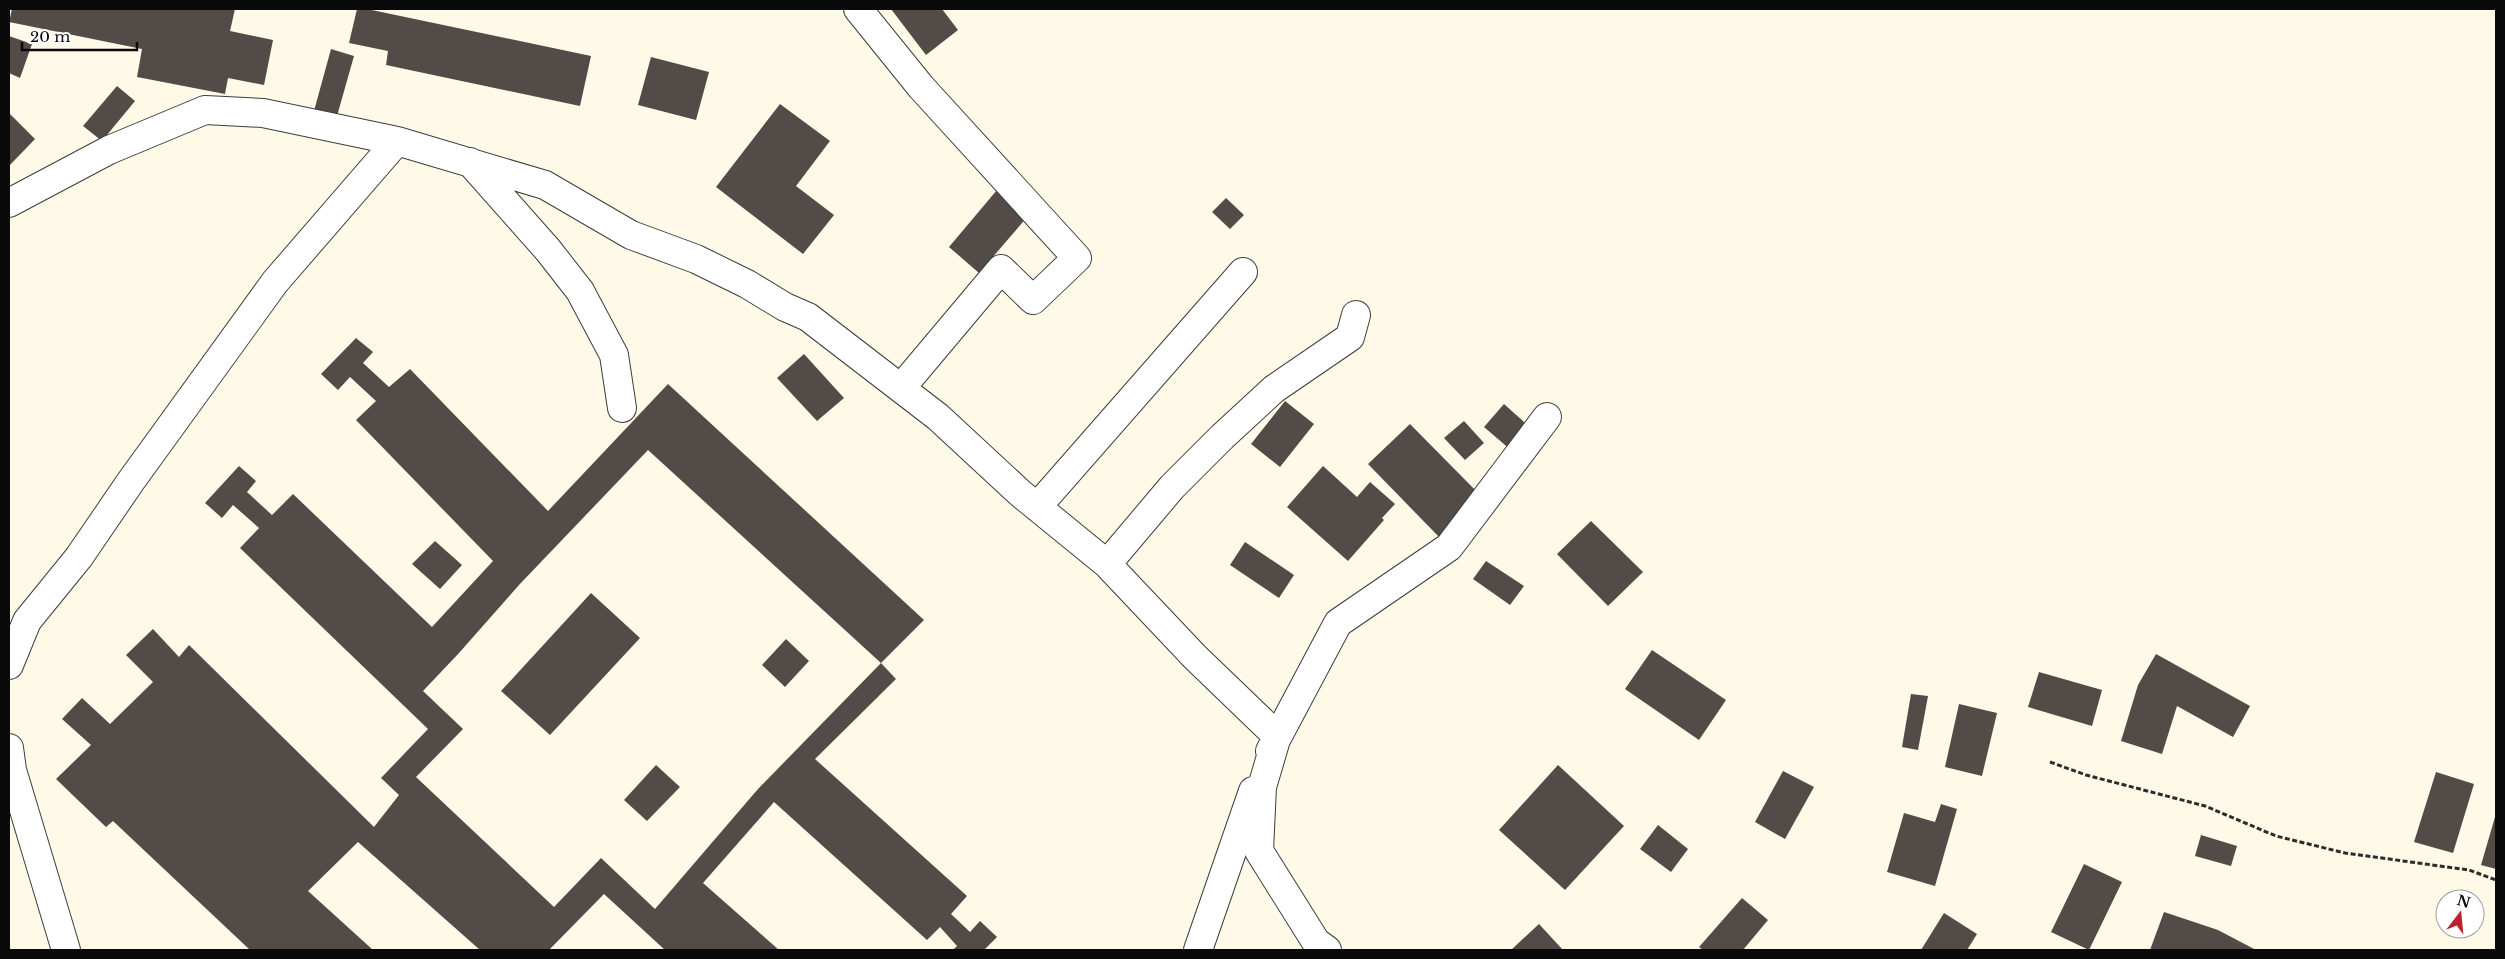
<svg xmlns="http://www.w3.org/2000/svg" width="2505" height="959" font-family="'Libre Baskerville',serif">
<style>
.building{fill:#524b47;fill-rule:evenodd}
.lines{fill:none;stroke-linecap:round;stroke-linejoin:round}
.minor-casing{stroke:#3d3d3d;stroke-width:30}
.path{stroke:#2c2c2c;stroke-width:3;stroke-dasharray:5 2.5;stroke-linecap:butt}
.minor{stroke:#fff;stroke-width:28}
</style>
<rect width="100%" height="100%" fill="#fff9e7"/>
<path class="building" d="M 12,9 L 235,9 L 230,31 L 273,40 L 264,85 L 228,78 L 225,94 L 137,77 L 142,49 L 9,22 Z
M 357,9 L 367,9 L 591,56 L 580,106 L 386,65 L 388,51 L 349,43 Z
M 891,9 L 942,9 L 958,30 L 926,55 Z
M 9,36 L 32,44 L 20,78 L 9,73 Z
M 331,49 L 354,56 L 337,116 L 314,111 Z
M 651,57 L 709,72 L 696,120 L 638,105 Z
M 117,86 L 135,101 L 102,141 L 83,126 Z
M 780,104 L 830,141 L 796,186 L 834,215 L 803,254 L 716,187 Z
M 9,113 L 35,139 L 9,166 Z
M 997,190 L 1028,216 L 979,273 L 949,247 Z
M 1226,198 L 1244,215 L 1230,229 L 1212,212 Z
M 356,338 L 373,352 L 363,363 L 389,387 L 410,369 L 548,511 L 668,384 L 924,620 L 881,663 L 896,679 L 815,759 L 967,896 L 951,914 L 970,932 L 980,921 L 997,937 L 984,950 L 953,950 L 957,946 L 940,927 L 927,940 L 774,802 L 703,883 L 779,950 L 665,950 L 604,894 L 549,950 L 480,950 L 358,842 L 308,891 L 373,950 L 250,950 L 113,821 L 106,827 L 56,779 L 91,745 L 62,719 L 82,698 L 110,724 L 153,682 L 126,655 L 153,629 L 179,657 L 189,645 L 374,827 L 399,795 L 381,778 L 428,729 L 240,548 L 259,528 L 233,505 L 222,518 L 205,503 L 239,466 L 256,481 L 247,492 L 272,515 L 293,494 L 432,627 L 493,561 L 356,420 L 376,401 L 350,377 L 338,390 L 321,374 ZM 648,450 L 881,663 L 758,789 L 655,909 L 601,858 L 554,907 L 416,777 L 463,729 L 423,691 L 459,653 L 519,585 Z
M 804,354 L 844,398 L 817,421 L 777,378 Z
M 1285,401 L 1314,424 L 1280,467 L 1251,444 Z
M 1504,404 L 1532,429 L 1512,451 L 1484,427 Z
M 1464,421 L 1484,443 L 1465,460 L 1444,438 Z
M 1410,424 L 1482,497 L 1440,538 L 1368,464 Z
M 1323,466 L 1357,497 L 1370,482 L 1395,504 L 1382,518 L 1384,520 L 1348,561 L 1287,507 Z
M 1591,521 L 1643,572 L 1608,606 L 1557,554 Z
M 435,541 L 462,565 L 440,589 L 412,564 Z
M 1245,542 L 1294,575 L 1279,598 L 1230,565 Z
M 1486,561 L 1524,586 L 1510,605 L 1473,579 Z
M 591,593 L 640,638 L 550,735 L 501,691 Z
M 786,639 L 809,661 L 785,687 L 762,665 Z
M 1652,650 L 1726,700 L 1699,740 L 1625,689 Z
M 2156,654 L 2250,706 L 2233,737 L 2177,706 L 2162,754 L 2121,741 L 2138,685 Z
M 2039,672 L 2102,690 L 2092,726 L 2028,707 Z
M 1911,694 L 1928,696 L 1918,750 L 1902,747 Z
M 1959,704 L 1997,713 L 1982,776 L 1945,767 Z
M 656,765 L 680,787 L 647,821 L 624,800 Z
M 1558,765 L 1624,826 L 1565,890 L 1499,830 Z
M 1783,771 L 1814,787 L 1785,839 L 1755,822 Z
M 2436,772 L 2474,784 L 2453,853 L 2414,842 Z
M 1941,804 L 1957,809 L 1935,886 L 1887,872 L 1904,813 L 1935,822 Z
M 2495,817 L 2496,817 L 2496,869 L 2481,865 Z
M 1658,825 L 1688,849 L 1671,872 L 1640,849 Z
M 2201,835 L 2237,846 L 2231,866 L 2195,856 Z
M 2084,864 L 2122,882 L 2089,950 L 2051,932 Z
M 1742,898 L 1768,920 L 1743,950 L 1703,950 L 1699,947 Z
M 2164,912 L 2218,930 L 2256,950 L 2150,950 Z
M 1944,913 L 1977,934 L 1967,950 L 1921,950 Z
M 1539,924 L 1563,950 L 1511,950 Z"/>
<g class="lines">
<defs>
<path id="minor" d="M 858,9 L 921,87 L 1077,258 L 1033,300 L 1001,269 L 901,388
M 470,162 L 548,250 L 580,291 L 614,355 L 622,408
M 9,203 L 109,150 L 205,110 L 263,113 L 397,141 L 545,185 L 631,235 L 696,259 L 747,284 L 785,307 L 808,317 L 938,417 L 1020,493 L 1107,564 L 1195,657 L 1277,736 L 1262,787 L 1259,851 L 1316,942 L 1327,950
M 1037,507 L 1243,272
M 1107,564 L 1172,487 L 1222,437 L 1274,389 L 1350,337 L 1356,315
M 9,665 L 27,621 L 79,557 L 131,481 L 275,282 L 397,141
M 9,748 L 12,770 L 66,950
M 1270,751 L 1338,623 L 1449,547 L 1547,417
M 1198,950 L 1253,791"/>
</defs>
<use href="#minor" class="minor-casing"/>
<path class="path" d="M 2050,762 L 2086,775 L 2205,806 L 2276,836 L 2345,853 L 2469,870 L 2496,880"/>
<use href="#minor" class="minor"/>
</g>
<rect width="2505" height="959" fill="none" stroke="#0a0a0a" stroke-width="20"/>
<g transform="translate(2460 914) rotate(16)"><circle r="24" fill="#ffffff" stroke="#9d9d9d"/>
<path d="M0-4L9 19L0 12L-9 19Z" fill="#b92330"/>
<text y="-8" font-size="14" font-weight="bold" text-anchor="middle" fill="#0a0a0a">N</text>
</g>
<path d="M22 42v8h115v-8" fill="none" stroke="#0a0a0a" stroke-width="2.5"/>
<text x="30" y="42" font-size="15" fill="#0a0a0a" stroke="#ffffff" stroke-width="4" paint-order="stroke">20 m</text>
</svg>
